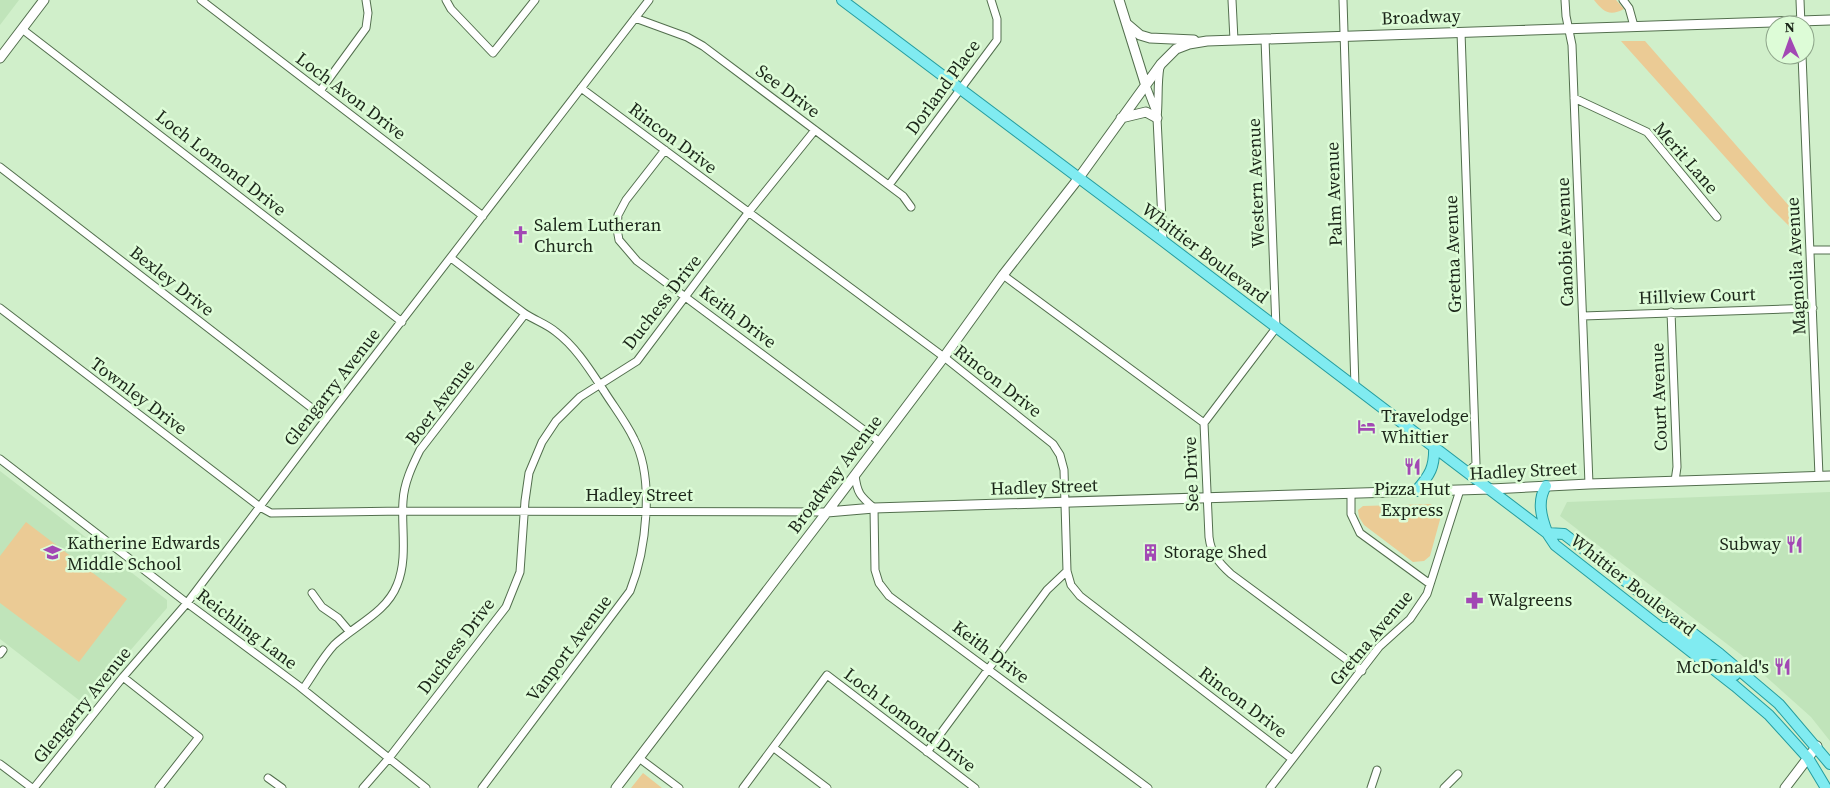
<svg xmlns="http://www.w3.org/2000/svg" width="1830" height="788" font-family="'Source Serif 4',serif">
<style>
.built{fill:#c0e4ba}
.green{fill:#ebcb95}
.lines{fill:none;stroke-linecap:round;stroke-linejoin:round}
.minor-casing{stroke:#536f4e;stroke-width:9}
.tertiary-casing{stroke:#536f4e;stroke-width:11}
.secondary-casing{stroke:#536f4e;stroke-width:11}
.primary-casing{stroke:#259d9f;stroke-width:12}
.minor{stroke:#fff;stroke-width:7}
.tertiary{stroke:#fff;stroke-width:9}
.secondary{stroke:#fff;stroke-width:9}
.primary{stroke:#80ebf1;stroke-width:10}
.labels{text-anchor:middle;stroke-width:5;stroke-linejoin:round;paint-order:stroke}
.street-label{font-size:18px;fill:#1b2619;stroke:#ddfcd7}
.poi-label{font-size:18px;fill:#1b2619;stroke:#ddfcd7;text-anchor:start}
</style>
<rect width="100%" height="100%" fill="#d0efca"/>
<path class="built" d="M 0,0 L 19,0 L 0,25 Z
M 0,471 L 167,600 L 167,608 L 84,704 L 0,639 Z
M 1830,492 L 1830,741 L 1811,717 L 1744,657 L 1560,516 L 1567,502 Z"/>
<path class="green" d="M 1594,0 L 1616,0 L 1624,9 C 1609,17 1603,11 1594,0 Z
M 1621,41 L 1645,41 L 1797,215 L 1798,235 L 1769,206 Z
M 1431,504 L 1438,509 L 1441,516 L 1430,556 L 1424,561 L 1413,562 L 1364,525 L 1359,517 L 1358,510 L 1363,506 Z
M 26,522 L 127,599 L 79,662 L 0,603 L 0,556 Z
M 643,773 L 662,788 L 631,788 Z"/>
<g class="lines">
<defs>
<path id="minor" d="M 201,0 L 483,216
M 446,0 L 451,9 L 493,53 L 535,0
M 1232,0 L 1234,40
M 1343,0 L 1355,387
M 1565,0 L 1566,16 L 1572,45 L 1589,484
M 1623,0 L 1629,8 L 1634,26
M 1800,0 L 1801,25
M 635,18 L 687,37 L 703,46 L 903,196 L 911,207
M 22,29 L 402,322
M 1461,32 L 1476,464 L 1468,472
M 1802,55 L 1819,476
M 1160,67 C 1157,84 1159,101 1157,118 L 1163,241
M 1145,83 L 1156,112
M 581,88 L 944,357 L 1053,444 L 1060,455 L 1064,470 L 1067,571 L 1071,585 L 1080,596 L 1292,759
M 320,91 L 366,28 L 368,13 L 366,0
M 1574,98 L 1647,132 L 1717,217
M 665,150 L 626,200 L 618,215 L 617,229 L 619,240 L 637,261 L 880,442
M 0,167 L 326,419
M 889,185 L 997,40 L 997,19 L 991,0
M 1810,250 L 1830,250
M 451,258 C 475,276 499,295 524,313 C 534,320 547,324 556,332 C 576,347 590,370 604,391 C 614,407 626,422 634,439 C 655,479 646,551 630,591 L 482,788
M 1003,275 L 1204,423 L 1209,537 C 1211,554 1219,563 1231,574 L 1362,671
M 0,308 L 260,507 L 271,513 L 404,511 L 827,512
M 1671,312 L 1677,467 L 1675,481
M 1583,316 L 1813,308
M 1204,423 L 1276,328 L 1265,39
M 0,459 L 187,603 L 299,686 L 426,788
M 855,475 C 857,493 860,496 874,508 L 875,570 L 879,583 L 889,596 L 1148,788
M 1351,493 L 1351,514 L 1360,533 L 1430,584
M 312,593 L 322,607 L 338,618 L 349,631
M 0,654 L 3,650
M 123,677 L 199,737 L 159,788
M 303,689 C 313,675 322,658 334,645 C 355,625 386,613 397,585 C 408,559 401,528 403,501 C 404,483 412,466 420,450 L 525,314
M 774,748 L 827,788
M 927,752 L 1047,590 L 1067,571
M 639,758 L 679,788
M 0,764 L 32,788
M 268,778 L 282,788
M 34,788 L 123,677 L 187,603 L 326,419 L 649,0
M 363,788 L 389,758 L 506,607 L 520,572 L 525,501 L 529,473 L 542,442 L 556,421 L 580,397 L 637,361 L 748,213 L 815,130
M 743,788 L 827,675 L 975,788
M 1270,788 L 1379,647 L 1410,619 L 1427,594 L 1460,490
M 1371,788 L 1377,770
M 1444,788 L 1458,774"/>
<path id="tertiary" d="M 1119,0 L 1145,83
M 1127,24 L 1140,35 L 1150,38 L 1194,40
M 1121,118 L 1146,112 L 1157,118
M 827,512 L 874,508 L 1491,489
M 616,788 L 827,512 L 944,357 L 1003,275 L 1078,179 L 1161,64 L 1176,49 L 1189,44 L 1207,41 L 1830,20
M 1785,788 L 1817,746"/>
<path id="secondary" d="M 0,58 L 44,0
M 1491,489 L 1589,484 L 1830,476"/>
<path id="primary" d="M 842,0 L 1163,241 L 1547,533 L 1555,545 L 1735,686 L 1769,715 L 1808,758 L 1826,788
M 1546,486 C 1537,501 1541,516 1547,532
M 1416,491 C 1430,475 1435,467 1434,446
M 1547,533 L 1564,534 L 1720,654 L 1779,704 L 1830,764
M 1662,628 L 1670,628 L 1678,632 L 1707,654 L 1720,654
M 1710,667 L 1719,664 L 1735,675"/>
</defs>
<use href="#minor" class="minor-casing"/>
<use href="#tertiary" class="tertiary-casing"/>
<use href="#secondary" class="secondary-casing"/>
<use href="#primary" class="primary-casing"/>
<use href="#minor" class="minor"/>
<use href="#tertiary" class="tertiary"/>
<use href="#secondary" class="secondary"/>
<use href="#primary" class="primary"/>
</g>
<defs>
<symbol id="church-bare" viewBox="-9 -9 18 18"><path d="M-1.2-6h2.4v3.5h3.3v2.4h-3.3V6h-2.4V-.1h-3.3v-2.4h3.3Z" fill="#a248b4" stroke="#ddfcd7" stroke-width="2.5" paint-order="stroke"/></symbol>
<symbol id="hotel-bare" viewBox="-9 -9 18 18"><path d="M-6-4.5h1.5V1H6V5H4.5V3h-9V5H-6ZM-4 0a1.8 1.8 0 1 1 3.6 0ZM.5 0V-2.5h3Q6-2.5 6 0Z" fill="#a248b4" stroke="#ddfcd7" stroke-width="2.5" paint-order="stroke"/></symbol>
<symbol id="restaurant-bare" viewBox="-9 -9 18 18"><path d="M-5-6h1v4h1v-4h1v4h1v-4h1v5L-1.5 .5V6h-2V.5L-5-1ZM5-6V6H3V1.5H1.5Q1.5-4 5-6Z" fill="#a248b4" stroke="#ddfcd7" stroke-width="2.5" paint-order="stroke"/></symbol>
<symbol id="building-bare" viewBox="-9 -9 18 18"><path d="M-4-6H4V6H1V3H-1V6H-4ZM-2.5-4.3h1.7v1.8h-1.7ZM.8-4.3h1.7v1.8H.8ZM-2.5-1h1.7V.8h-1.7ZM.8-1h1.7V.8H.8Z" fill="#a248b4" stroke="#ddfcd7" stroke-width="2.5" paint-order="stroke"/></symbol>
<symbol id="school-bare" viewBox="-9 -9 18 18"><path d="M0-5L7-2L0 1L-7-2ZM-4 1L0 2.5L4 1V4Q0 6-4 4Z" fill="#a248b4" stroke="#ddfcd7" stroke-width="2.5" paint-order="stroke"/></symbol>
<symbol id="pharmacy-bare" viewBox="-9 -9 18 18"><path d="M-2-6h4v4h4v4h-4v4h-4v-4h-4v-4h4Z" fill="#a248b4" stroke="#ddfcd7" stroke-width="2.5" paint-order="stroke"/></symbol>
</defs>
<g fill-rule="evenodd">
<use href="#church-bare" x="508" y="222" width="25" height="25"/>
<use href="#hotel-bare" x="1354" y="414" width="25" height="25"/>
<use href="#restaurant-bare" x="1400" y="454" width="25" height="25"/>
<use href="#restaurant-bare" x="1782" y="532" width="25" height="25"/>
<use href="#building-bare" x="1138" y="540" width="25" height="25"/>
<use href="#school-bare" x="40" y="540" width="25" height="25"/>
<use href="#pharmacy-bare" x="1462" y="588" width="25" height="25"/>
<use href="#restaurant-bare" x="1770" y="654" width="25" height="25"/>
</g>
<g class="labels">
<g class="street-label">
<text transform="translate(1421 17) rotate(-2)" y="6">Broadway</text>
<text transform="translate(943 87) rotate(-54)" y="6">Dorland Place</text>
<text transform="translate(788 91) rotate(37)" y="6">See Drive</text>
<text transform="translate(351 96) rotate(37)" y="6">Loch Avon Drive</text>
<text transform="translate(673 138) rotate(37)" y="6">Rincon Drive</text>
<text transform="translate(1686 158) rotate(49)" y="6">Merit Lane</text>
<text transform="translate(221 163) rotate(38)" y="6">Loch Lomond Drive</text>
<text transform="translate(1256 183) rotate(-92)" y="6">Western Avenue</text>
<text transform="translate(1334 194) rotate(-92)" y="6">Palm Avenue</text>
<text transform="translate(1565 242) rotate(-92)" y="6">Canobie Avenue</text>
<text transform="translate(1205 253) rotate(37)" y="6">Whittier Boulevard</text>
<text transform="translate(1453 254) rotate(-92)" y="6">Gretna Avenue</text>
<text transform="translate(1796 266) rotate(-93)" y="6">Magnolia Avenue</text>
<text transform="translate(172 281) rotate(38)" y="6">Bexley Drive</text>
<text transform="translate(1697 296) rotate(-2)" y="6">Hillview Court</text>
<text transform="translate(662 302) rotate(-52)" y="6">Duchess Drive</text>
<text transform="translate(738 317) rotate(37)" y="6">Keith Drive</text>
<text transform="translate(998 381) rotate(38)" y="6">Rincon Drive</text>
<text transform="translate(332 387) rotate(-52)" y="6">Glengarry Avenue</text>
<text transform="translate(139 396) rotate(37)" y="6">Townley Drive</text>
<text transform="translate(1659 397) rotate(-92)" y="6">Court Avenue</text>
<text transform="translate(440 402) rotate(-53)" y="6">Boer Avenue</text>
<text transform="translate(1523 471) rotate(-3)" y="6">Hadley Street</text>
<text transform="translate(835 474) rotate(-53)" y="6">Broadway Avenue</text>
<text transform="translate(1191 474) rotate(-92)" y="6">See Drive</text>
<text transform="translate(1044 487) rotate(-2)" y="6">Hadley Street</text>
<text x="639" y="501">Hadley Street</text>
<text transform="translate(1633 585) rotate(38)" y="6">Whittier Boulevard</text>
<text transform="translate(247 629) rotate(37)" y="6">Reichling Lane</text>
<text transform="translate(1371 638) rotate(-50)" y="6">Gretna Avenue</text>
<text transform="translate(456 646) rotate(-53)" y="6">Duchess Drive</text>
<text transform="translate(569 648) rotate(-53)" y="6">Vanport Avenue</text>
<text transform="translate(991 652) rotate(37)" y="6">Keith Drive</text>
<text transform="translate(1243 702) rotate(37)" y="6">Rincon Drive</text>
<text transform="translate(82 705) rotate(-51)" y="6">Glengarry Avenue</text>
<text transform="translate(910 720) rotate(37)" y="6">Loch Lomond Drive</text>
</g>
<g class="poi-label">
<text x="534" y="231">Salem Lutheran<tspan x="534" dy="21">Church</tspan></text>
<text x="1381" y="422">Travelodge<tspan x="1381" dy="21">Whittier</tspan></text>
<text x="1412" y="495" text-anchor="middle">Pizza Hut<tspan x="1412" dy="21">Express</tspan></text>
<text x="67" y="549">Katherine Edwards<tspan x="67" dy="21">Middle School</tspan></text>
<text x="1781" y="550" text-anchor="end">Subway</text>
<text x="1164" y="558">Storage Shed</text>
<text x="1488" y="606">Walgreens</text>
<text x="1769" y="673" text-anchor="end">McDonald's</text>
</g>
</g>
<g transform="translate(1790 40) rotate(358)"><circle r="24" fill="#ddfcd7" stroke="#8fa68b"/>
<path d="M0-4L9 19L0 12L-9 19Z" fill="#a248b4"/>
<text y="-8" font-size="14" font-weight="bold" text-anchor="middle" fill="#1b2619">N</text>
</g>
</svg>
